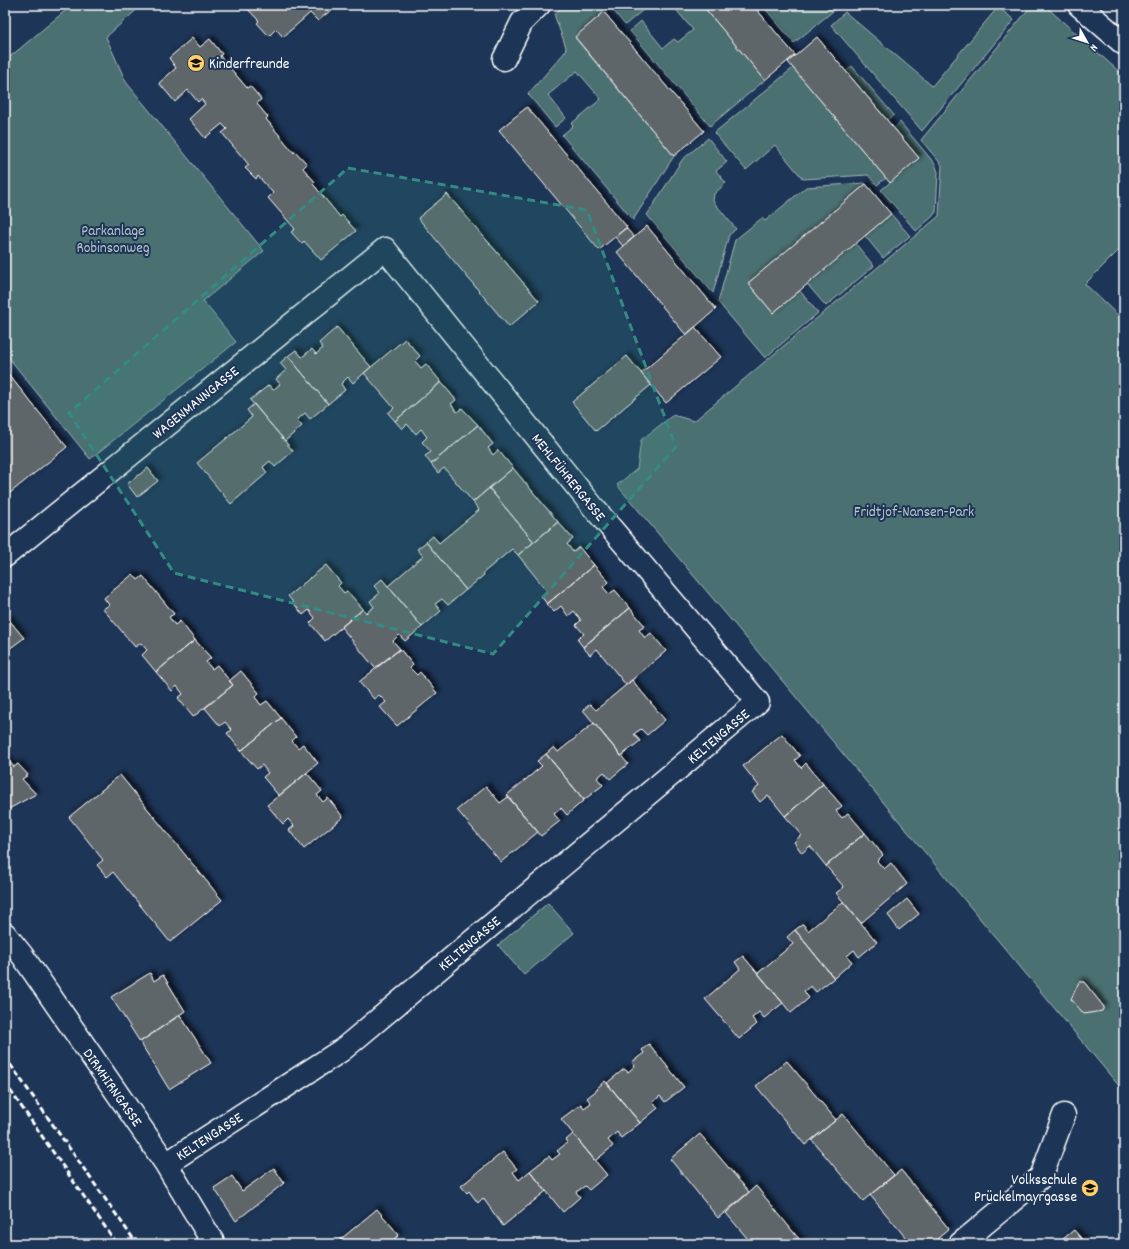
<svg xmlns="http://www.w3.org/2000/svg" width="1129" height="1249" font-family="Dekko,sans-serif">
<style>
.green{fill:#4b6f71;stroke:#a5b7b8}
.building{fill:#5f666b;stroke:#fff;filter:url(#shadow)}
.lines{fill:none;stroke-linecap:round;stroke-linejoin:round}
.minor-casing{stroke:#fff;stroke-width:25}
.minor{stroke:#1d3557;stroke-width:22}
.rail{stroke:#fff;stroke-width:3;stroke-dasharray:6 3;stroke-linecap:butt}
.marked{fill:#338b84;fill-opacity:0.2;stroke:#338b84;stroke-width:3;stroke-dasharray:8 5;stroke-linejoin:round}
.labels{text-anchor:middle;stroke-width:4;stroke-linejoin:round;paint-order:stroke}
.poi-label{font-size:15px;fill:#fff;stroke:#1d3557;text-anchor:start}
.park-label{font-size:15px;fill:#b7c5c6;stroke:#1d3557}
.street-label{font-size:15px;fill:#fff;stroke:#1d3557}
</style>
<defs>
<filter id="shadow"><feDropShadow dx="3.5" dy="-3.5" stdDeviation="2" flood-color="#0009"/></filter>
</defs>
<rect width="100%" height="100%" fill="#1d3557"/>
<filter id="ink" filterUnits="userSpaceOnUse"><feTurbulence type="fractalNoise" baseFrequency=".025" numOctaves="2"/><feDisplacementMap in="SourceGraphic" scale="8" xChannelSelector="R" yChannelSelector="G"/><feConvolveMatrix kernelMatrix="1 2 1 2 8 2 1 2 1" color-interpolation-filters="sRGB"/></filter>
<g filter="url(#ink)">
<path class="green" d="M 72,5 L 142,5 L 106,37 L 126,82 L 264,251 L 203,301 L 236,342 L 90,459 L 5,353 L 5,61 Z
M 564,5 L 599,5 L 604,12 L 575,38 L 674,156 L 633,220 L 562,135 L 573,126 L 571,124 L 601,99 L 577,71 L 548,95 L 566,118 L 555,127 L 528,94 L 565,52 L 566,47 L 555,17 L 555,14 Z
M 609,5 L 649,5 L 625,25 Z
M 672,5 L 702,5 L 765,80 L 710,126 L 630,31 L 641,21 L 663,48 L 674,39 L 678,42 L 693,30 Z
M 762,5 L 837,5 L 838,7 L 794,43 Z
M 1032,5 L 1044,5 L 1124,76 L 1124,245 L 1085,284 L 1124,321 L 1124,1092 L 790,690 L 617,485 L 637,469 L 641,440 L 673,415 L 694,421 L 939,216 L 942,165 L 921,140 Z
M 998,7 L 1014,20 L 922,131 L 831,25 L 845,12 L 932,86 Z
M 852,66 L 894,115 L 887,120 L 846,71 Z
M 793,68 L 886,178 L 877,185 L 868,175 L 803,179 L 775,145 L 746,170 L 714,133 Z
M 900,122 L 935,164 L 938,172 L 936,212 L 932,217 L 916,231 L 881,190 L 919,158 L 894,128 Z
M 708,138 L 727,162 L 716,171 L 726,183 L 714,194 L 713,201 L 736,229 L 729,235 L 713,293 L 647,215 L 682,160 Z
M 865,183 L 866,184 L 748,283 L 773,313 L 800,291 L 818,313 L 765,358 L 718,302 L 735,240 L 762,218 L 765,221 L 806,187 Z
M 891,214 L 910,236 L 883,258 L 865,236 Z
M 855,243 L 874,266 L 826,306 L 807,284 Z
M 548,903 L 574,933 L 524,975 L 498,945 Z"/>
<path class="building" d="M 244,5 L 337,5 L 318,21 L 310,13 L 283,37 L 276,29 L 269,36 L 257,23 L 259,21 Z
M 702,5 L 753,5 L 795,55 L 765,80 Z
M 604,12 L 704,131 L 674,156 L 575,37 Z
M 817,37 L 919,158 L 890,183 L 788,62 Z
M 192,38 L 200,47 L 210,39 L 222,54 L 220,56 L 247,88 L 250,86 L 261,99 L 257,104 L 268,117 L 266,119 L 294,153 L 295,151 L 307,164 L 303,168 L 315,182 L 313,184 L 340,217 L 342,215 L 356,231 L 321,260 L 304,241 L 302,244 L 291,232 L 295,229 L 268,198 L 273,193 L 258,176 L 256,179 L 245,168 L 249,165 L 222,133 L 227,129 L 222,124 L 205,138 L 189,119 L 205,104 L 201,99 L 198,102 L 188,90 L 175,102 L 159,83 L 176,68 L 169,58 Z
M 527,107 L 627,227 L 599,250 L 499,130 Z
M 866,184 L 891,214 L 773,313 L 748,283 Z
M 447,194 L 539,301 L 509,327 L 418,218 Z
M 647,226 L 716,309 L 686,335 L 617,252 Z
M 626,228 L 634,237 L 623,246 L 615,237 Z
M 337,327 L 371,367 L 353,383 L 348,377 L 341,384 L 345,390 L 328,404 L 288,356 L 296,350 L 302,357 L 312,349 L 316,354 L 323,348 L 319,343 Z
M 695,327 L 721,357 L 666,403 L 641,373 Z
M 405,339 L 420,356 L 415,361 L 421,368 L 426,364 L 441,382 L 395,421 L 388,413 L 394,408 L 364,373 Z
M 288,356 L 328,404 L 310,419 L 305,413 L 297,420 L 302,426 L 285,441 L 250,400 L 269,385 L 273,390 L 280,384 L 276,379 L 286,370 L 280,363 Z
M 627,356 L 651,385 L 596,431 L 572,402 Z
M 5,370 L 67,447 L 5,497 Z
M 441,382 L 456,400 L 451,404 L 457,412 L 462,408 L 478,425 L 431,464 L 425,456 L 431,452 L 422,442 L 427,437 L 421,429 L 416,434 L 407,424 L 402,429 L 395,421 Z
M 254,404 L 293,451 L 275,467 L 270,461 L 263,467 L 267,473 L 231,504 L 197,463 L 252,417 L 247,410 Z
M 478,425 L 493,444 L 488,448 L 493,455 L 498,450 L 513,468 L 473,502 L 444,468 L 438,473 L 431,464 Z
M 148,468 L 158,481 L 137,497 L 127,484 Z
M 513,468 L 558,522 L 534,542 L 489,488 Z
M 489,488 L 534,542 L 518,555 L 512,549 L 483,573 L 484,575 L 466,590 L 426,542 L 433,536 L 439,543 L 479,510 L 473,502 Z
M 558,522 L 573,539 L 567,544 L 573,552 L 579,547 L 594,565 L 547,604 L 541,596 L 547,591 L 518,555 Z
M 426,542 L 466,590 L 448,605 L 442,599 L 435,604 L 441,611 L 422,627 L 388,586 L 423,556 L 417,549 Z
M 326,565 L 341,583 L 338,586 L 344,593 L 347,591 L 363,609 L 325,641 L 310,623 L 315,618 L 309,610 L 303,615 L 288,596 Z
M 594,565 L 609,582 L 603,587 L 609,594 L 615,590 L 630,608 L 583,647 L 577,639 L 584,634 L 576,625 L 581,620 L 574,611 L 568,616 L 561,606 L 554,612 L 547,604 Z
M 133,574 L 138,580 L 143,576 L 174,614 L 169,617 L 175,625 L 180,621 L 195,640 L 156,672 L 142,655 L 147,650 L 141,643 L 135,647 L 103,609 L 109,605 L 104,598 Z
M 382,579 L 422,627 L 405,641 L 399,635 L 393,641 L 400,649 L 375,668 L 341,627 L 363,609 L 366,613 L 374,607 L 370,601 L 380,593 L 374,586 Z
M 630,608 L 645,626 L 639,630 L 645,638 L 651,633 L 666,651 L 626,685 L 597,649 L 590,655 L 583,647 Z
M 5,615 L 24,638 L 5,652 Z
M 195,640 L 211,658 L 206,662 L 212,669 L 217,665 L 233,685 L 193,717 L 178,698 L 183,694 L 177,686 L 172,691 L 156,672 Z
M 400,649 L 413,665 L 410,668 L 417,675 L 420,672 L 437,693 L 397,726 L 380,707 L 386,702 L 379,695 L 374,699 L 359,682 Z
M 241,671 L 259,693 L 255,697 L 261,705 L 267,701 L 281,718 L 241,751 L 227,733 L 232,730 L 225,722 L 220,726 L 205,708 L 233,685 L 229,681 Z
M 632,680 L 665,720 L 647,735 L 641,729 L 634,734 L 640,741 L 621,756 L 583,710 L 590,704 L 596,710 Z
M 281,718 L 296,737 L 292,741 L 298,748 L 303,744 L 318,763 L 279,796 L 263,777 L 268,773 L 262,765 L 257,769 L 241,751 Z
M 594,723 L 628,764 L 610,779 L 604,772 L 597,778 L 603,785 L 584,800 L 546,754 L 554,747 L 558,752 Z
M 782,734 L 800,756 L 795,760 L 801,768 L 806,763 L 823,784 L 785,816 L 768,795 L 760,802 L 752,792 L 759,786 L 743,766 Z
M 546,754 L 584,800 L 567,815 L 561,808 L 554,814 L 560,821 L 541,836 L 507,795 L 542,766 L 537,761 Z
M 5,757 L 14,767 L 18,764 L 28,775 L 22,779 L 36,794 L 5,811 Z
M 307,773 L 322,791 L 317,795 L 323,802 L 328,798 L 343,817 L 304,849 L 289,830 L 294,826 L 288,819 L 283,824 L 267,805 Z
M 120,775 L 222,900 L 170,942 L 113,872 L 107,877 L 97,865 L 103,860 L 69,817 Z
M 823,784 L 842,806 L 836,811 L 842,818 L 848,813 L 865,833 L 826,866 L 810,846 L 802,853 L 794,842 L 801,835 L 785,816 Z
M 486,786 L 500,803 L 508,797 L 538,832 L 501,862 L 457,810 Z
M 865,833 L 883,855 L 877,861 L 884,869 L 891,863 L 907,884 L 861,923 L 836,893 L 844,887 L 826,866 Z
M 907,899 L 919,914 L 899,930 L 888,915 Z
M 843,902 L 877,942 L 859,957 L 854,950 L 847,956 L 852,962 L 834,978 L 795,930 L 803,924 L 808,931 Z
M 795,930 L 834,978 L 816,992 L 811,986 L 804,991 L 809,998 L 791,1013 L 758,973 L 793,944 L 787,937 Z
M 743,956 L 783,1003 L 764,1018 L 759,1012 L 752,1018 L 757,1024 L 739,1039 L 705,999 L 740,969 L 735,962 Z
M 150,973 L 154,981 L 163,975 L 185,1011 L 140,1042 L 111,997 Z
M 1079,982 L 1084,982 L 1104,1007 L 1102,1011 L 1084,1014 L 1071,999 Z
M 180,1015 L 211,1063 L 169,1089 L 140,1042 Z
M 649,1044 L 684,1087 L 665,1102 L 660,1096 L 653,1102 L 658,1108 L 640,1123 L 607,1083 L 624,1069 L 628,1072 L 635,1066 L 632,1062 L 644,1053 L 642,1050 Z
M 787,1061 L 836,1120 L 805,1145 L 756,1086 Z
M 605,1081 L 640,1123 L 621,1138 L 617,1132 L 608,1140 L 613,1146 L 595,1161 L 561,1119 L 581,1104 L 584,1108 L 591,1103 L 587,1098 L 598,1089 L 597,1088 Z
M 843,1114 L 894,1175 L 863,1201 L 812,1140 Z
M 573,1134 L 607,1175 L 589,1190 L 585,1186 L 576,1192 L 580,1197 L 563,1212 L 530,1171 L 549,1156 L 552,1160 L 560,1154 L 557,1151 L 568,1142 L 566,1140 Z
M 700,1134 L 749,1192 L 718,1218 L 670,1159 Z
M 503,1152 L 517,1169 L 513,1172 L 519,1180 L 530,1171 L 546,1191 L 503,1226 L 483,1198 L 478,1203 L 469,1191 L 467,1193 L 461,1186 Z
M 274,1168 L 284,1183 L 236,1221 L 214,1188 L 232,1176 L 242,1191 Z
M 901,1170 L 949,1229 L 931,1244 L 911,1244 L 870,1195 Z
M 756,1186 L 803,1244 L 752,1244 L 726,1213 Z
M 377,1209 L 399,1235 L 389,1244 L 335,1244 Z
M 1074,1230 L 1086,1244 L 1057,1244 Z"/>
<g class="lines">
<defs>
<path id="minor" d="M 1079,5 L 1124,44
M 504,59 L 522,22 L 539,5
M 5,556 L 385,249 L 594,508 L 758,702 L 342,1050 L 166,1164
M 5,934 L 22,955 L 166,1164 L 214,1244
M 960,1244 L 1041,1177 L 1064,1115"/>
</defs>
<use href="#minor" class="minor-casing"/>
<use href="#minor" class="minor"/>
<path class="rail" d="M 5,1057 L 137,1244
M 5,1083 L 117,1244"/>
</g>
</g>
<path class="marked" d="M 348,168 L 587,210 L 676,447 L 493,654 L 174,573 L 69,413 Z"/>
<defs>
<symbol id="school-disc" viewBox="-11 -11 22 22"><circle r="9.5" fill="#ffd166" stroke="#1d3557"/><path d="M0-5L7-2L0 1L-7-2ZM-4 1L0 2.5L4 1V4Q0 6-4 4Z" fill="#111"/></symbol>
</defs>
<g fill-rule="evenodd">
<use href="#school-disc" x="186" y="53" width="20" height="20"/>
<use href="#school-disc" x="1080" y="1178" width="20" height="20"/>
</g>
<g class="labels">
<g class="poi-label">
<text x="209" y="68">Kinderfreunde</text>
<text x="1077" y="1184" text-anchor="end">Volksschule<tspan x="1077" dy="17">Prückelmayrgasse</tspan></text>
</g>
<g class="park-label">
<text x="113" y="235">Parkanlage<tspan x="113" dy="17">Robinsonweg</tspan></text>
<text x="914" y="516">Fridtjof-Nansen-Park</text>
</g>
<g class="street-label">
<text transform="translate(195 402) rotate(-39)" y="5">WAGENMANNGASSE</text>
<text transform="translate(569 477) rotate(51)" y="5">MEHLFÜHRERGASSE</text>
<text transform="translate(718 736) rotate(-40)" y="5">KELTENGASSE</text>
<text transform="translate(469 943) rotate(-40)" y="5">KELTENGASSE</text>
<text transform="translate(113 1087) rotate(55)" y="5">DIRMHIRNGASSE</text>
<text transform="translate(209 1136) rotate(-33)" y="5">KELTENGASSE</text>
</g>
</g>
<rect width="1129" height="1249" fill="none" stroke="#1d3557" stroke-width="20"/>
<rect x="10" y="10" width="1109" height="1229" fill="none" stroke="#fff" stroke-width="1.5" filter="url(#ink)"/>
<g transform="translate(1087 42) rotate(129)" stroke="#1d3557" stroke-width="3" paint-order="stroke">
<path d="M0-3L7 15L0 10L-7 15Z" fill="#ffffff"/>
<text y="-6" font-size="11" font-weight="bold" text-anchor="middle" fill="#ffffff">N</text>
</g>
</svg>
